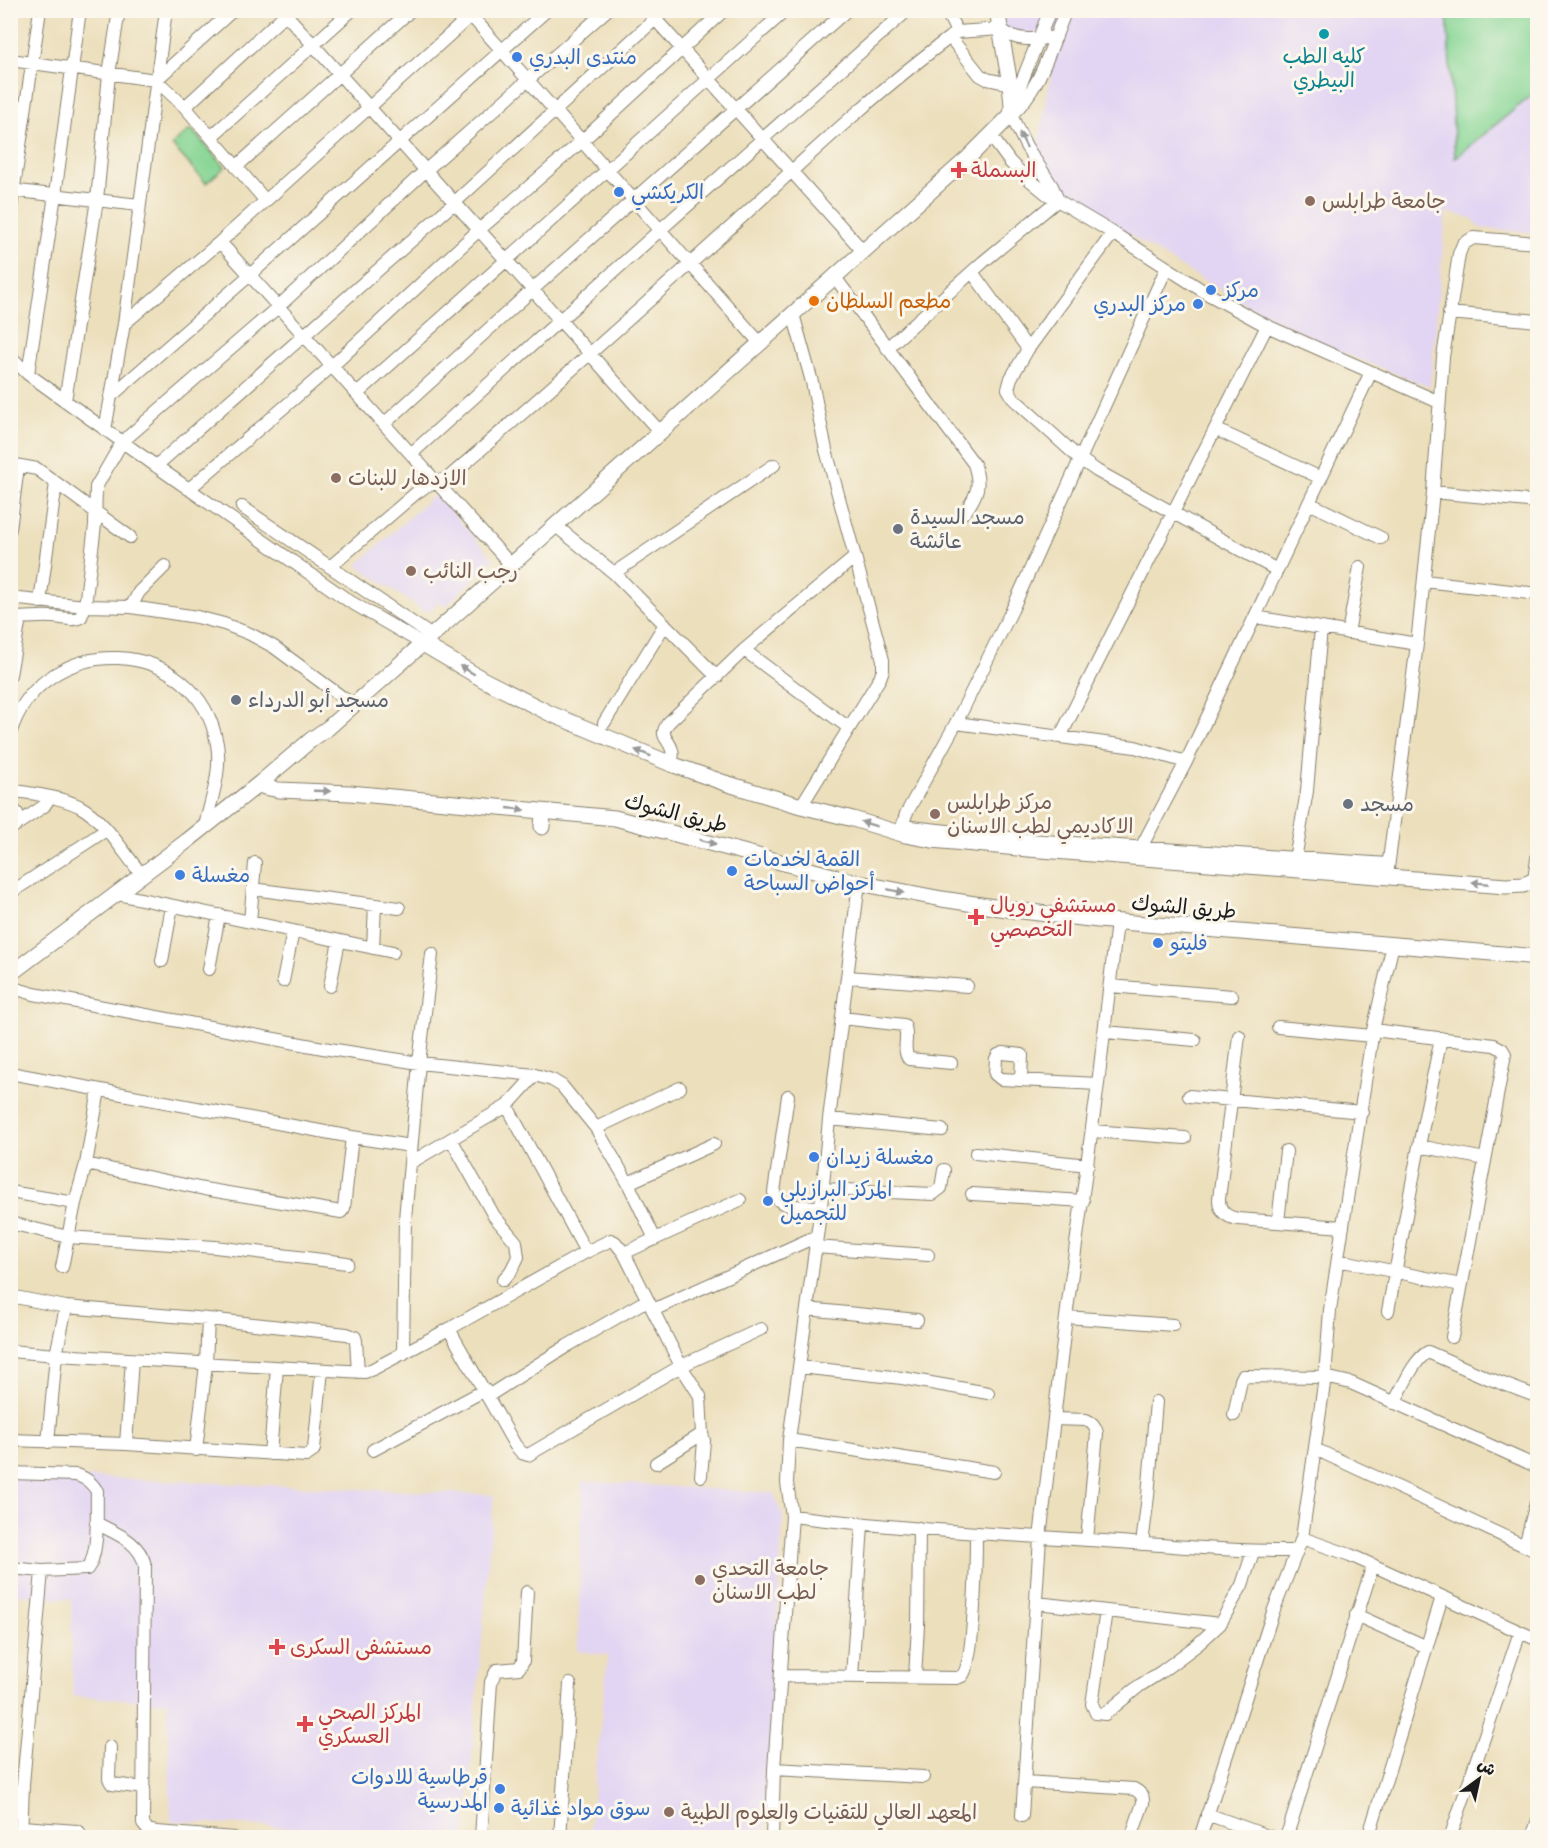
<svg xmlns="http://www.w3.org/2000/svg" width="1548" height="1848" font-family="'Gochi Hand','Playpen Sans Arabic',sans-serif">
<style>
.built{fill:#e2d4f3}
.green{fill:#88d695;stroke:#527958;stroke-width:1.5}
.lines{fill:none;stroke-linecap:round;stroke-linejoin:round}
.minor-casing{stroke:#847e6c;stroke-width:14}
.major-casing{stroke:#847e6c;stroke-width:17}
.minor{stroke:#fff;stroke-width:12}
.major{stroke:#fff;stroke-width:15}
.oneway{fill:#999}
.culture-dot{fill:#0f9aa8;stroke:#fbf7ec;stroke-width:2}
.shop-dot{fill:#3f7fe0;stroke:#fbf7ec;stroke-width:2}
.health-dot{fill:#e0444e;stroke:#fbf7ec;stroke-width:2}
.education-dot{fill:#8d6e63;stroke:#fbf7ec;stroke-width:2}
.food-dot{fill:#e8710a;stroke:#fbf7ec;stroke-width:2}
.worship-dot{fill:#6b7280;stroke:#fbf7ec;stroke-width:2}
.labels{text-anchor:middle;stroke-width:6;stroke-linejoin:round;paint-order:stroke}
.culture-label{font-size:21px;fill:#0d838f;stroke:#fbf7ec}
.shop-label{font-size:21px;fill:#366cbe;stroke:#fbf7ec;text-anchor:start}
.health-label{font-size:21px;fill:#be3a42;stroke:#fbf7ec;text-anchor:start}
.education-label{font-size:21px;fill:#785e54;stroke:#fbf7ec;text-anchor:start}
.food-label{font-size:21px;fill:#c56008;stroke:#fbf7ec;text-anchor:start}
.worship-label{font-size:21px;fill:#5b616d;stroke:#fbf7ec;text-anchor:start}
.street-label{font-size:21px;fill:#1c1c1c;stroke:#fbf7ec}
</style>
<rect width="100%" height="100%" fill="#fbf7ec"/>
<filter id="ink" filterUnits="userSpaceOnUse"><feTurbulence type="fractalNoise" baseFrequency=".0167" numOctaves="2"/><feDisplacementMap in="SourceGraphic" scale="12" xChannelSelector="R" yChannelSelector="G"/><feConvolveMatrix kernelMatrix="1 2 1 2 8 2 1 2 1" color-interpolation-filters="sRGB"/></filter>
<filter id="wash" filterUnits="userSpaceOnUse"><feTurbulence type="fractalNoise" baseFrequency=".008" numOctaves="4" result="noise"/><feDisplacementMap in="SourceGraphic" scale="24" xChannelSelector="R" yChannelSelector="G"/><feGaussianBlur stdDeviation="1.35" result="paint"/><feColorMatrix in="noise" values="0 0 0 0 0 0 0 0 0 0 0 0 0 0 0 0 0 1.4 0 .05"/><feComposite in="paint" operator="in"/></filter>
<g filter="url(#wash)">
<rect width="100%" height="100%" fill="#ecdfbc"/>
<path class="built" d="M 997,11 L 1537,11 L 1537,233 L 1480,228 L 1472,218 L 1446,212 L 1430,387 L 1341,352 L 1247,305 L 1176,264 L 1108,221 L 1068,190 L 1048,168 L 1037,152 L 1059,32 L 1006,34 Z
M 435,494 L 494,559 L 445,607 L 439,601 L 429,611 L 425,612 L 357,565 Z
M 11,1474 L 494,1495 L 465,1837 L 171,1821 L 167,1702 L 73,1696 L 71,1599 L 11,1594 Z
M 582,1481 L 773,1493 L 783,1515 L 765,1837 L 589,1837 L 608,1655 L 578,1651 Z"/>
<path class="green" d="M 1447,11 L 1537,11 L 1537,91 L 1455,158 Z
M 191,129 L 225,167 L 206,183 L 172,145 Z"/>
</g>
<g filter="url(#ink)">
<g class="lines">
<defs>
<path id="minor" d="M 282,10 L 660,432
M 647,10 L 863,251
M 943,10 L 950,18 L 957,32 L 1001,29 C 1015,43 1038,39 1056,37
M 467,11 L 760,343
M 950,37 L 980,75 L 987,79 L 1010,84
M 10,60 L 156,80 L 185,107 L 265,200
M 156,80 L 233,10
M 1013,104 L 1050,10
M 185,107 L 290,10
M 991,136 L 1010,162 L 1019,171 L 1047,194 L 1113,233 L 1208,294 L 1267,326 L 1439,402
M 211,137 L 352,10
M 236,167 L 411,10
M 10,190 L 139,205
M 1058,200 L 1052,186 L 1026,146 L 1011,115 C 1042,87 1050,47 1066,10
M 10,214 L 40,10
M 1113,233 L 1028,349 L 1011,378 L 1008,389 L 1014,399 L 1080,459 L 1097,471 L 1277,570
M 220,242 L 512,566
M 972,272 L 1028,349
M 834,276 L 974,464 C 981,485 978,494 965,512
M 1449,313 L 1538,321
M 793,314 L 812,382 L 826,450 L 883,660 L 883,670 L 880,678 L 801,806
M 124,324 L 220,242 L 477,10
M 887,348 L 983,262 L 1058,200
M 10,356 L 28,374 L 156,466 L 349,601 L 423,644
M 28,374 L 55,195 L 80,10
M 357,394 L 786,10
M 110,397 L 250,275 L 547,10
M 65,401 L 97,200 L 109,74 L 119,10
M 384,424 L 532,290 L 847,10
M 1215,429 L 1321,478
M 105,430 L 124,324 L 166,10
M 411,454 L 660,230 L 908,10
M 10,464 L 37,469 L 130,537
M 156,466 L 454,203 L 665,10
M 189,489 L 332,366 L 479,230 L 582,141 L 724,10
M 1433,492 L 1538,502
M 1309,503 L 1381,538
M 242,507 L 432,636
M 556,526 L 614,573 L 717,677
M 10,529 L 18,466
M 330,567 L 416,493 L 426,486 L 448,478 C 543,396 637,312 730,228 C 803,161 876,91 957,32
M 614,573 L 774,465
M 1424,581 L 1538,594
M 10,598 L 85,606 L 131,607 L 197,617 L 224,624 L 250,634 L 274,647 L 354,706
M 40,602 L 56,483
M 131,607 L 139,592 L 165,566
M 10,617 C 24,619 37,616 51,617 C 62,617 72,622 81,617 L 85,606 L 95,525 L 96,487 L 122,442 L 278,307 L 425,171 L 607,10
M 1255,617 L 1417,644
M 1348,633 L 1360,567
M 744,650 L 849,728
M 10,675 L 20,618
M 604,723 L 665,624
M 956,723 L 1135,747 L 1186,762
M 10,734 C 42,628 198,634 217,744 C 222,772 211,799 205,826
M 1060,737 L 1267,326
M 671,764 C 672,759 674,755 672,750 C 669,738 658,737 668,723 L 744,650 L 855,557
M 10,790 C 33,794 58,796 79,806 C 104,819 124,853 142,875
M 10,806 L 17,813 L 19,823
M 902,826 L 1029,840 L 1388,864
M 10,829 L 44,806 L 50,797
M 900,834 L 906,814 L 956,723 L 1012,610 L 1166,269
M 1136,857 L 1186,762 L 1371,372
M 1294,865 L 1307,791 L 1321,628
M 1387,876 L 1417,644 L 1433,492 L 1443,357 L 1459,254 L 1463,244 L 1473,238 L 1538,243
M 1534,880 L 1538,852
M 253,889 L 399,908
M 10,893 L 106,830
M 117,894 L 393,952
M 250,922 L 255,863
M 373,948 L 375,905
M 162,961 L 172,906
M 209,969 L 219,915
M 848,977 L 967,986
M 283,981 L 293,931
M 330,986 L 339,941
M 1110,986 L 1232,996
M 10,987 L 34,994 L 323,1048 L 419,1063 L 535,1075 L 552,1080 L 562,1086 L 596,1128 L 628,1183 L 655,1239
M 842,1018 L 904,1025 C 910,1036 901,1049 909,1059 L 951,1063
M 1278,1027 L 1372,1036
M 1373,1030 L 1494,1045 L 1502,1049 L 1505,1054 L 1452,1337
M 1105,1032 L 1195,1040
M 1239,1036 L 1219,1199 C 1219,1211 1226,1217 1238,1219 L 1343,1227
M 10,1073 L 352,1137 L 411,1146
M 1021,1080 L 1022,1055 L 1003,1053 L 998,1055 L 996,1059 L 995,1074 L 1001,1079 L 1098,1084
M 788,1096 L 774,1192 C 778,1210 806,1206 821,1207
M 1189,1096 L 1362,1112
M 507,1106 L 586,1252
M 829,1119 L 942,1130
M 596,1128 L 680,1088
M 1092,1131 L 1185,1138
M 451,1139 L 494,1216 L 516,1242 L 518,1257 L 511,1271 L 503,1280
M 1419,1146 L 1485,1159
M 976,1153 L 1088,1165
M 410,1163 L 507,1106 L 535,1075
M 86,1164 L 204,1189 L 341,1212 L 344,1208 L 352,1137
M 628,1183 L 714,1144
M 823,1189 L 933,1194 L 941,1188 L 944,1170
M 10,1192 L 75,1203
M 972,1194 L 1083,1201
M 1278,1222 L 1286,1151
M 10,1223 L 68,1237 L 215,1247 L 347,1263
M 815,1247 L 928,1255
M 624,1253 L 740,1200
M 1338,1260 L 1461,1285
M 62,1267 L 75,1203 L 86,1164 L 99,1090
M 10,1296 L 66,1307 L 208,1319 L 347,1334 L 355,1337 L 356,1341 L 358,1372
M 807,1309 L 917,1320
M 653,1310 L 817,1236
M 1388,1311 L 1419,1146 L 1441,1038
M 1066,1317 L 1173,1325
M 449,1329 L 515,1445 L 522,1453 L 528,1455 L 681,1366 L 761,1329
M 10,1351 L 56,1355 L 365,1372 L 373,1369 L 449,1329 L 586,1252 L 611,1240 L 615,1242 L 624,1253 L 681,1366 L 700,1396 L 702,1434 L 704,1441 L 701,1476
M 403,1354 L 405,1219 L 419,1063 L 432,954
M 800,1367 L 902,1378 L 988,1393
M 488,1396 L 567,1346 L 647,1300
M 1394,1403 C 1402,1389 1414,1359 1428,1352 L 1485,1377 L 1538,1397
M 1234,1415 L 1241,1380 L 1243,1376 L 1325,1377 L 1351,1383 L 1538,1467
M 1054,1419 L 1086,1420 C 1093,1423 1095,1426 1097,1433 L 1087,1540
M 10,1440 L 126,1444 L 306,1456 L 312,1452 L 314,1449 L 322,1370
M 789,1440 L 994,1472
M 48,1442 L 56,1355 L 66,1307
M 126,1444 L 132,1360
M 1315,1449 L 1538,1552
M 196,1450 L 206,1364 L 208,1319
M 373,1450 L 485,1390
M 270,1454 L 277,1368
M 656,1463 L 702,1434
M 10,1473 L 76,1475 C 86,1478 91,1482 97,1491 C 96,1511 100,1554 87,1569 L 42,1571 L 10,1568
M 792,1516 C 890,1528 989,1534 1088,1540 C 1158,1544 1227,1552 1297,1551
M 96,1523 C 117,1534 139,1541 145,1565 L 143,1824 L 148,1830 L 157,1832 L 234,1838
M 1302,1538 L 1350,1555 L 1538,1640
M 1142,1544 L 1148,1496 L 1156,1402
M 1525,1546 L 1538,1495
M 1037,1603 L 1220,1624
M 1106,1611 L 1092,1704 L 1096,1713 L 1105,1714 L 1139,1686 L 1161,1672 L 1197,1645 L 1220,1624 L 1242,1585 L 1253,1552
M 1356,1615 L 1427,1647
M 782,1676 L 957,1678 L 962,1676 C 975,1663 976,1557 976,1533
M 852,1677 L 862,1525
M 915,1677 L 918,1626 L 919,1528
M 110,1747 L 109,1779 L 112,1784 L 144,1788
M 774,1769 L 923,1777
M 1025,1782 L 1134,1789 C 1140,1792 1144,1796 1143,1803 L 1131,1838
M 1207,1814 L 1273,1838
M 1022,1816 L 1040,1538 L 1066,1317 L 1098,1084 L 1117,922
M 22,1827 L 77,1831 L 79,1832 L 78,1838
M 21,1838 L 23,1784 L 42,1571
M 481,1838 L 491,1682 L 497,1670 L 519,1668 L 523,1661 L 527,1592
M 560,1838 L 570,1684
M 772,1838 L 774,1769 L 792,1516 L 787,1483 L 789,1440 L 821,1207 L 829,1119 L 859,883
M 912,1838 L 912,1837
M 1200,1838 L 1273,1612 L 1302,1538 L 1325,1377 L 1330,1310 L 1373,1030 L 1393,944
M 1285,1838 L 1289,1829 L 1373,1565
M 1368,1838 L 1442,1597
M 1450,1838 L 1520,1632
M 1532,1838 L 1538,1820"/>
<path id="major" d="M 423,644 L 484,680 L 549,713 L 671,764 L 725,783 L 801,806 L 853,819 L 905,835 L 932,840 L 1028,849 L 1506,886 L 1523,885 L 1538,879
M 264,787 L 279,790 L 350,793 L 615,818 L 859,883 L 942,899 L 1014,910 L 1098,920 L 1538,957
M 542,827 L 543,812
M 10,974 L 187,841 L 260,783 L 312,739 L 328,728 L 968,158 L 1011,115 L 1012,105 L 1010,84 L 997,10"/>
</defs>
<use href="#minor" class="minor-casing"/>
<use href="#major" class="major-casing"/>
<use href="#minor" class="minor"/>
<use href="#major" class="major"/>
</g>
<defs><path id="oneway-solid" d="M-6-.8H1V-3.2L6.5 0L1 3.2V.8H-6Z" transform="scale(1.5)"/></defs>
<g class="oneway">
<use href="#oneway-solid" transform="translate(1023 140) rotate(-116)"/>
<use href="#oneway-solid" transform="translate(467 670) rotate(-150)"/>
<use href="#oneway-solid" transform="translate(643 753) rotate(-158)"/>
<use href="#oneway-solid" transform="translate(322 791) rotate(2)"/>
<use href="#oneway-solid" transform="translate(516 809) rotate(6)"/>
<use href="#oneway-solid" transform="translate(869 824) rotate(-163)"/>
<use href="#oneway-solid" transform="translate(708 842) rotate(15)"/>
<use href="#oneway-solid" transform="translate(1480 883) rotate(-175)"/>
<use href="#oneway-solid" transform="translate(896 891) rotate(12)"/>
</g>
</g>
<circle class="culture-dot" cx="1324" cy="34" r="6"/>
<g class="shop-dot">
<circle cx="517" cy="57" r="6"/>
<circle cx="619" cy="192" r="6"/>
<circle cx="1211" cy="290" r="6"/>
<circle cx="1198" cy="304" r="6"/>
<circle cx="732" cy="871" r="6"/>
<circle cx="180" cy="875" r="6"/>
<circle cx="1158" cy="943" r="6"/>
<circle cx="814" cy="1157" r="6"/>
<circle cx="768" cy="1201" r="6"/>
<circle cx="500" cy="1789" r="6"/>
<circle cx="499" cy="1808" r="6"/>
</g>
<g class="health-dot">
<path d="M956 161h6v6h6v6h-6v6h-6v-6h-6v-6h6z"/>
<path d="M973 908h6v6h6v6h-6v6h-6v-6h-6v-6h6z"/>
<path d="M274 1638h6v6h6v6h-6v6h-6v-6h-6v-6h6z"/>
<path d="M302 1715h6v6h6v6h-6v6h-6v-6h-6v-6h6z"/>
</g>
<g class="education-dot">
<circle cx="1310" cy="201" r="6"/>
<circle cx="336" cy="478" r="6"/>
<circle cx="411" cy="571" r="6"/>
<circle cx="935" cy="814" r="6"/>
<circle cx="700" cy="1580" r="6"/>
<circle cx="669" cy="1812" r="6"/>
</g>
<circle class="food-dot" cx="814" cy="301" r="6"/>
<g class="worship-dot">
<circle cx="898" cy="529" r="6"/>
<circle cx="236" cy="700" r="6"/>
<circle cx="1348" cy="804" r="6"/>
</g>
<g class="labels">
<g class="culture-label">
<text x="1324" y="63">كليه الطب<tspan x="1324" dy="24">البيطري</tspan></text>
</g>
<g class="shop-label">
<text x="529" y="64">منتدى البدري</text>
<text x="631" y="199">الكريكشي</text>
<text x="1223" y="297">مركز</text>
<text x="1186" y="311" text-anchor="end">مركز البدري</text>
<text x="744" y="866">القمة لخدمات<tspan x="744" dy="24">أحواض السباحة</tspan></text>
<text x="192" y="882">مغسلة</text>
<text x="1170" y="950">فليتو</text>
<text x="826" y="1164">مغسلة زيدان</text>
<text x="780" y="1196">المركز البرازيلي<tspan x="780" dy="24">للتجميل</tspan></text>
<text x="488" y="1784" text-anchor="end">قرطاسية للادوات<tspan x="488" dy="24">المدرسية</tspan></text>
<text x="511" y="1815">سوق مواد غذائية</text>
</g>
<g class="health-label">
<text x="971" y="177">البسملة</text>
<text x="990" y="912">مستشفى رويال<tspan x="990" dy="24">التخصصي</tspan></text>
<text x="290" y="1654">مستشفى السكرى</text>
<text x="318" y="1719">المركز الصحي<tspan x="318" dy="24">العسكري</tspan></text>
</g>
<g class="education-label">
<text x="1322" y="208">جامعة طرابلس</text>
<text x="348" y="485">الازدهار للبنات</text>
<text x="423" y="578">رجب النائب</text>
<text x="947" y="809">مركز طرابلس<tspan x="947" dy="24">الاكاديمي لطب الاسنان</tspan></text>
<text x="712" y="1575">جامعة التحدي<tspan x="712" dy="24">لطب الاسنان</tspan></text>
<text x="681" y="1819">المعهد العالي للتقنيات والعلوم الطبية</text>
</g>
<g class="food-label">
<text x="826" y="308">مطعم السلطان</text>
</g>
<g class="worship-label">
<text x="910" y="524">مسجد السيدة<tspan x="910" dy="24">عائشة</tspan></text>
<text x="248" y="707">مسجد أبو الدرداء</text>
<text x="1360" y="811">مسجد</text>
</g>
<g class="street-label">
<text transform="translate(676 813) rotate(14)" y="7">طريق الشوك</text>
<text transform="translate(1184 907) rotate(5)" y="7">طريق الشوك</text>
</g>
</g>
<rect width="1548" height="1848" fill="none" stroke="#fbf7ec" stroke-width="36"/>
<g transform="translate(1479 1779) rotate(33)" stroke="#fbf7ec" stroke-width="4.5" paint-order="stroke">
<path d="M0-4.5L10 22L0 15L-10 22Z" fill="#1c1c1c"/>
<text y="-9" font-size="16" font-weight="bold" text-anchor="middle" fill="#1c1c1c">ش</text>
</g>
</svg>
